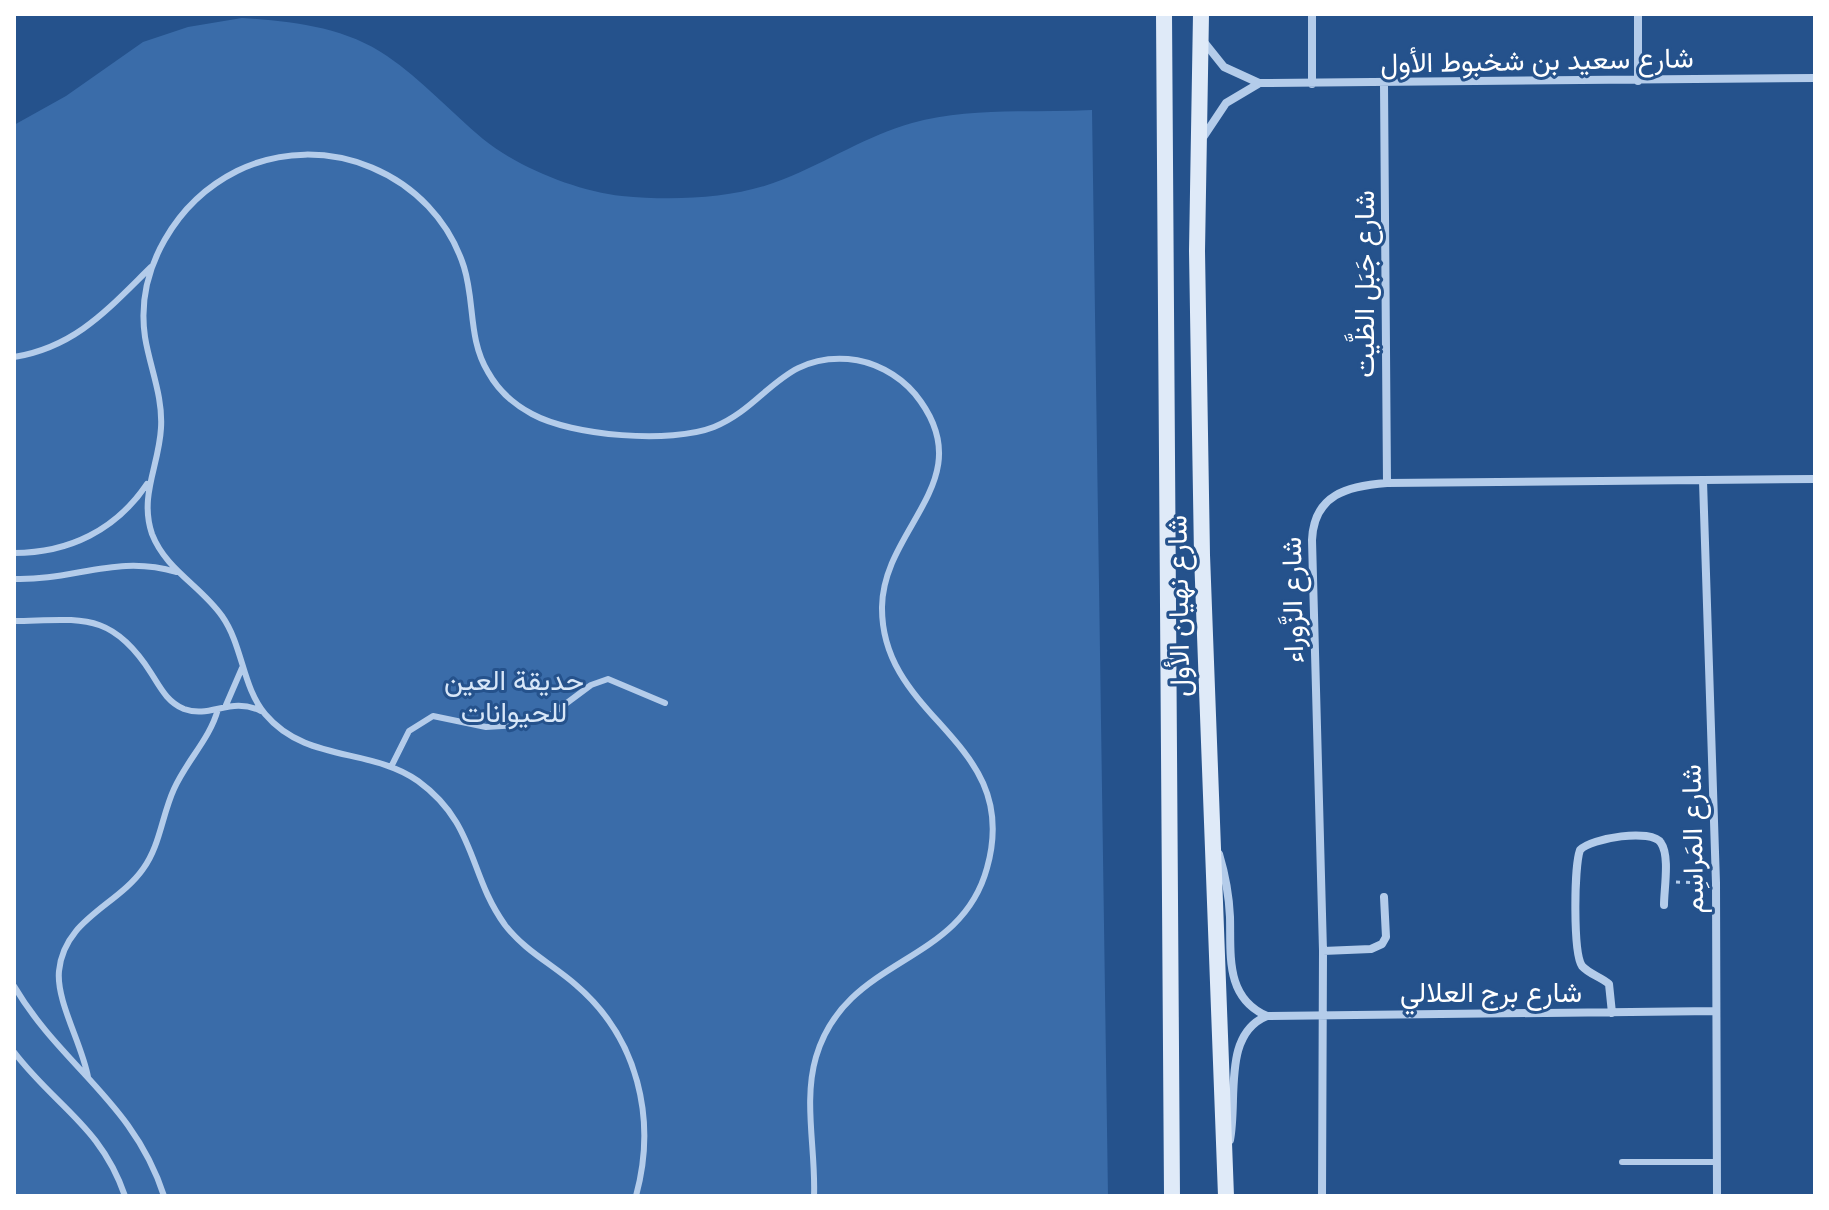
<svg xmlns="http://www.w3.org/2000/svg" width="1829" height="1210" font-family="Raleway,Vazirmatn,sans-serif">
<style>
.green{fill:#3a6ca9}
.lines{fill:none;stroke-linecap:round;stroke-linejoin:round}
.path{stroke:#b4ccea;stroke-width:3;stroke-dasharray:4 6;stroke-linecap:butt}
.service{stroke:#b4ccea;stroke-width:6}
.minor{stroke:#b4ccea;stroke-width:8}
.secondary{stroke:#dfeaf8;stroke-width:16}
.labels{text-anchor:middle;stroke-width:6;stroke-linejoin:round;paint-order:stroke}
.street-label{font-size:28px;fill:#fff;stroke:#25528c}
.park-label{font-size:28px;fill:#d8e7f8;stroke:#25528c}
</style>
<rect width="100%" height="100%" fill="#25528c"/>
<path class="green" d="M 242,18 C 291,21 345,27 387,56 C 422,80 451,112 483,139 C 519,168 577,191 622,196 C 674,201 736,199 784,179 C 827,162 868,135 912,123 C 970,107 1033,113 1092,110 L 1108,1196 L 14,1196 L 14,125 L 66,96 L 143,42 L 188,27 Z"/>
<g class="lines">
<path class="path" d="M 1676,882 L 1704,883"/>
<path class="service" d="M 14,357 C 76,347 109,308 151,267
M 14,553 C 69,553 116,530 147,484
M 14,579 C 73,581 117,554 176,572
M 14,621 C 80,620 111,610 151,673 C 160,687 167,702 184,709 C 211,719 230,696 261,711
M 226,705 L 242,668
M 391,767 L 409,731 L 433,716 L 486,727 L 518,725 L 552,714 L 591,685 L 608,679 L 665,703
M 14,986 C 61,1066 134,1102 164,1196
M 14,1052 C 55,1106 101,1126 125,1196
M 88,1077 C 82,1044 56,1001 59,971 C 64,919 117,906 143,869 C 160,846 162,815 174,789 C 187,760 210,739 218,709
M 1622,1162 L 1717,1162
M 636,1196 C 657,1119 638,1038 576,985 C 552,964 525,951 505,925 C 468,874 477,824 418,781 C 370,747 306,763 265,714 C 242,686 243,646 222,616 C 200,585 166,570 152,534 C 139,496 159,466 161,428 C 163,396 150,368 145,337 C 135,269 177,201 237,171 C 324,128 434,173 464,267 C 475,302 468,339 488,372 C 498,390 513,404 532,414 C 572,436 671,444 714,427 C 766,406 781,354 848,359 C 873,361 898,374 915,394 C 984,479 883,526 882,607 C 881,721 1023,740 987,868 C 960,967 846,955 816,1057 C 803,1101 816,1151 814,1196"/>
<path class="minor" d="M 1312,14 L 1312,84
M 1638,14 L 1638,81
M 1204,42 L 1224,67 L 1259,83 L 1815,78
M 1384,84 L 1387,483
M 1204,136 L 1226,103 L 1258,84
M 1703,481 L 1716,883 L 1717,1196
M 1219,854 C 1225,874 1229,895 1230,917 C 1231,955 1225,998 1267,1016
M 1323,951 L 1371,949 L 1382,944 L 1386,937 L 1384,897
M 1612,1013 L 1609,984 C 1601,977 1589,974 1582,966 C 1573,953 1574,867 1580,850 C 1591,838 1652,828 1661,843 C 1670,856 1664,889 1664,905
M 1230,1140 C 1238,1099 1222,1034 1267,1016 L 1716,1011
M 1322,1196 L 1323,951 L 1312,540 C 1314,494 1348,486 1387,483 L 1815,479"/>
<path class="secondary" d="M 1164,14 L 1172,1196
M 1201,14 L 1197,251 L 1202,555 L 1226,1196"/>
</g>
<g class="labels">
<g class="street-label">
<text transform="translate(1537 60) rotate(-1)" y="10">شارع سعيد بن شخبوط الأول</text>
<text transform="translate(1364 284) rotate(-90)" y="10">شارع جَبَل الظَّيت</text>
<text transform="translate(1292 600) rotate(-91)" y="10">شارع الزَّوراء</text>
<text transform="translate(1178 606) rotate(-91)" y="10">شارع نهيان الأول</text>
<text transform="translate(1692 839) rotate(-91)" y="10">شارع المَراسِم</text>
<text x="1491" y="1002">شارع برج العلالي</text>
</g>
<g class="park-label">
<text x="514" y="690">حديقة العين<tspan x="514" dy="32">للحيوانات</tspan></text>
</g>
</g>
<rect width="1829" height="1210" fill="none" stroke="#ffffff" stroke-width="32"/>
</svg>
